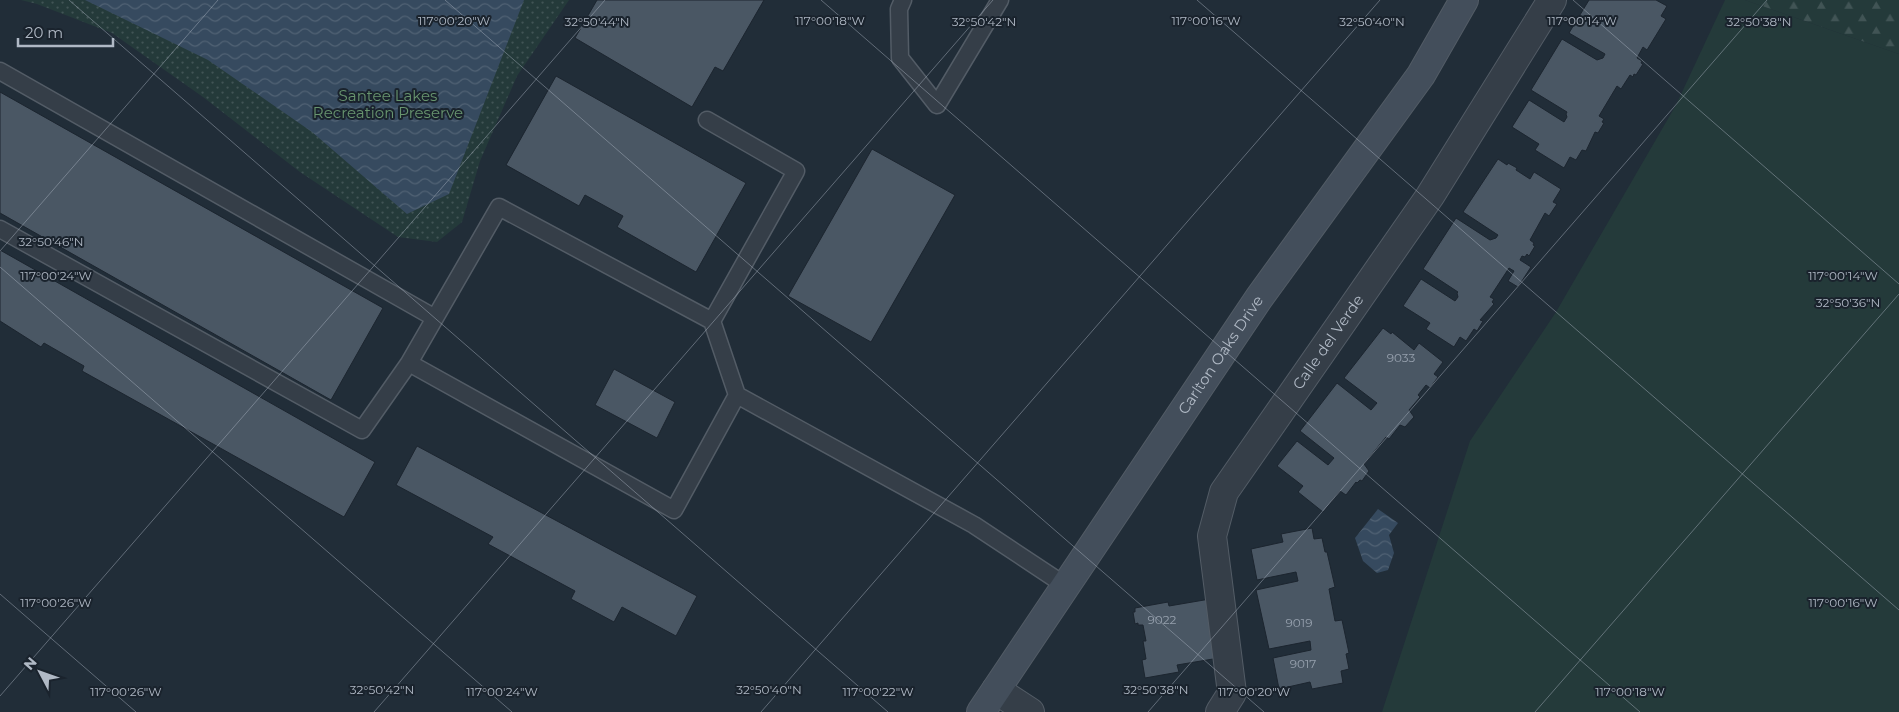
<svg xmlns="http://www.w3.org/2000/svg" width="1899" height="712" font-family="Montserrat,sans-serif">
<style>
.grass{fill:#243a3a}
.forest{fill:url(#forest-firs)}
.park{fill:url(#park-dots)}
.water{fill:url(#water-waves)}
.building{fill:#4a5764;stroke:#1c252f}
.lines{fill:none;stroke-linecap:round;stroke-linejoin:round}
.lane-casing{stroke:#535c66;stroke-width:19}
.street-casing{stroke:#535c66;stroke-width:30}
.secondary-casing{stroke:#535c66;stroke-width:30}
.lane{stroke:#353e48;stroke-width:16}
.street{stroke:#353e48;stroke-width:28}
.secondary{stroke:#434e5b;stroke-width:28}
.ticks{fill:none;stroke:#b0b9c5;stroke-width:1;stroke-opacity:0.45}
.labels{text-anchor:middle;stroke-width:4;stroke-linejoin:round;paint-order:stroke}
.number-label{font-size:12px;fill:#96a0ad}
.park-label{font-size:15px;fill:#68956f;stroke:#1a232d}
.street-label{font-size:15px;fill:#b0b9c5;stroke:#1a232d}
.ticks-label{font-size:12px;text-anchor:middle;fill:#b0b9c5;stroke:#1a232d;stroke-width:4;stroke-linejoin:round;paint-order:stroke}
</style>
<defs>
<pattern id="forest-firs" width="22" height="20" patternUnits="userSpaceOnUse" patternTransform="scale(1.25)"><rect width="22" height="20" fill="#243a3a"/><path d="M5 1l3.5 6h-7zM16 11l3.5 6h-7z" fill="#415455"/></pattern>
<pattern id="park-dots" width="8" height="8" patternUnits="userSpaceOnUse" patternTransform="scale(1.25)"><rect width="8" height="8" fill="#243a3a"/><path d="M2 2h.1M6 6h.1" fill="none" stroke="#415455" stroke-width="1.8" stroke-linecap="round"/></pattern>
<pattern id="water-waves" width="16" height="10" patternUnits="userSpaceOnUse" patternTransform="scale(1.25)"><rect width="16" height="10" fill="#364a5f"/><path d="M0 5q4-4 8 0t8 0" fill="none" stroke="#516274"/></pattern>
</defs>
<rect width="100%" height="100%" fill="#212d38"/>
<path class="grass" d="M 1725,0 L 1745,0 L 1899,54 L 1899,712 L 1382,712 L 1470,441 L 1556,312 L 1676,105 Z"/>
<path class="forest" d="M 1745,0 L 1899,0 L 1899,54 Z"/>
<path class="park" d="M 21,0 L 569,0 L 517,76 L 480,161 L 462,222 L 437,242 L 398,237 L 300,172 L 203,97 L 112,33 L 37,4 Z"/>
<path class="water" d="M 85,0 L 524,0 L 449,194 L 407,214 L 312,132 L 208,60 Z
M 1378,509 L 1398,523 L 1389,535 L 1394,553 L 1388,570 L 1377,573 L 1363,561 L 1355,538 Z"/>
<path class="building" d="M 597,0 L 764,0 L 723,71 L 715,67 L 692,107 L 575,38 Z
M 1589,0 L 1656,0 L 1667,6 L 1661,16 L 1666,19 L 1647,50 L 1643,47 L 1637,58 L 1642,61 L 1641,63 L 1643,64 L 1636,75 L 1634,74 L 1633,77 L 1630,75 L 1621,89 L 1617,86 L 1599,116 L 1604,119 L 1602,122 L 1604,123 L 1598,133 L 1595,132 L 1586,151 L 1582,150 L 1576,160 L 1570,157 L 1564,168 L 1535,150 L 1539,144 L 1512,127 L 1529,100 L 1564,122 L 1567,117 L 1566,114 L 1567,112 L 1531,90 L 1562,39 L 1597,60 L 1603,58 L 1605,54 L 1569,33 Z
M 556,76 L 746,183 L 696,272 L 617,227 L 623,216 L 585,195 L 579,206 L 506,165 Z
M 0,92 L 383,308 L 331,400 L 0,213 Z
M 872,149 L 955,195 L 871,342 L 788,296 Z
M 1498,159 L 1507,165 L 1508,163 L 1517,168 L 1516,170 L 1530,179 L 1534,172 L 1561,189 L 1553,202 L 1557,204 L 1549,216 L 1545,213 L 1530,240 L 1534,243 L 1533,245 L 1535,246 L 1529,256 L 1527,254 L 1525,257 L 1522,256 L 1520,260 L 1531,267 L 1518,287 L 1508,281 L 1514,271 L 1509,268 L 1490,297 L 1494,299 L 1492,302 L 1494,304 L 1480,320 L 1483,321 L 1477,331 L 1474,329 L 1466,341 L 1460,337 L 1454,347 L 1426,329 L 1430,323 L 1403,306 L 1421,279 L 1455,301 L 1458,297 L 1457,293 L 1458,292 L 1423,269 L 1456,218 L 1490,240 L 1496,238 L 1498,235 L 1463,212 Z
M 0,250 L 375,462 L 344,517 L 82,371 L 84,366 L 44,343 L 41,347 L 0,321 Z
M 1383,328 L 1391,334 L 1392,332 L 1414,350 L 1419,343 L 1443,362 L 1434,374 L 1438,377 L 1430,388 L 1426,385 L 1418,395 L 1420,397 L 1409,410 L 1414,417 L 1405,427 L 1400,425 L 1389,439 L 1386,437 L 1364,464 L 1369,471 L 1362,481 L 1360,480 L 1357,483 L 1356,482 L 1346,495 L 1340,491 L 1323,512 L 1298,492 L 1303,486 L 1277,466 L 1297,441 L 1328,465 L 1334,458 L 1300,431 L 1337,383 L 1371,410 L 1377,403 L 1344,378 Z
M 614,369 L 675,402 L 657,438 L 595,405 Z
M 417,446 L 697,596 L 676,636 L 622,607 L 614,622 L 571,599 L 575,591 L 488,544 L 493,537 L 396,485 Z
M 1312,528 L 1314,539 L 1322,538 L 1325,552 L 1327,552 L 1335,587 L 1329,589 L 1335,621 L 1342,620 L 1349,653 L 1346,654 L 1349,669 L 1341,671 L 1343,683 L 1312,689 L 1310,682 L 1279,689 L 1273,658 L 1311,650 L 1310,641 L 1269,649 L 1256,590 L 1298,581 L 1296,572 L 1257,580 L 1251,549 L 1283,542 L 1281,534 Z
M 1210,599 L 1219,658 L 1177,665 L 1179,672 L 1145,678 L 1142,660 L 1146,659 L 1143,641 L 1146,641 L 1143,625 L 1138,625 L 1138,623 L 1135,624 L 1133,612 L 1135,612 L 1135,608 L 1168,602 L 1169,606 Z"/>
<g class="lines">
<defs>
<path id="lane" d="M 903,0 L 899,9 L 900,58 L 937,105 L 1000,0
M 0,71 L 435,318
M 707,120 L 796,171 L 712,321 L 737,395 L 974,525 L 1066,586
M 0,229 L 362,430 L 409,363
M 712,321 L 499,207 L 409,363 L 674,510 L 737,395"/>
<g id="street">
<path d="M 996,690 L 1030,712"/>
<path id="s1" d="M 1220,712 L 1232,693 L 1212,536 L 1224,492 L 1430,196 L 1552,0"/>
</g>
<g id="secondary">
<path id="s2" d="M 981,712 L 1259,298 L 1421,75 L 1464,0"/>
</g>
</defs>
<use href="#lane" class="lane-casing"/>
<use href="#street" class="street-casing"/>
<use href="#secondary" class="secondary-casing"/>
<use href="#lane" class="lane"/>
<use href="#street" class="street"/>
<use href="#secondary" class="secondary"/>
</g>
<path class="ticks" d="M 69,0 L 888,712M 445,0 L 1264,712M 821,0 L 1640,712M 1197,0 L 1899,610M 1573,0 L 1899,284M 0,251 L 218,0M 0,267 L 512,712M 0,594 L 136,712M 0,696 L 605,0M 374,712 L 993,0M 761,712 L 1380,0M 1148,712 L 1767,0M 1535,712 L 1899,294"/>
<g class="labels">
<g class="number-label">
<text x="1401" y="362">9033</text>
<text x="1162" y="624">9022</text>
<text x="1299" y="627">9019</text>
<text x="1303" y="668">9017</text>
</g>
<g class="park-label">
<text x="388" y="101">Santee Lakes<tspan x="388" dy="17">Recreation Preserve</tspan></text>
</g>
<g class="street-label">
<text dy="5" stroke="none"><textPath href="#s1" startOffset="409">Calle del Verde</textPath></text>
<text dy="5" stroke="none"><textPath href="#s2" startOffset="430">Carlton Oaks Drive</textPath></text>
</g>
</g>
<g class="ticks-label">
<text x="1206" y="25">117°00'16"W</text>
<text x="1582" y="25">117°00'14"W</text>
<text x="454" y="25">117°00'20"W</text>
<text x="830" y="25">117°00'18"W</text>
<text x="597" y="26">32°50'44"N</text>
<text x="984" y="26">32°50'42"N</text>
<text x="1372" y="26">32°50'40"N</text>
<text x="1759" y="26">32°50'38"N</text>
<text x="51" y="246">32°50'46"N</text>
<text x="56" y="280">117°00'24"W</text>
<text x="1843" y="280">117°00'14"W</text>
<text x="1848" y="307">32°50'36"N</text>
<text x="56" y="607">117°00'26"W</text>
<text x="1843" y="607">117°00'16"W</text>
<text x="382" y="694">32°50'42"N</text>
<text x="769" y="694">32°50'40"N</text>
<text x="1156" y="694">32°50'38"N</text>
<text x="126" y="696">117°00'26"W</text>
<text x="502" y="696">117°00'24"W</text>
<text x="878" y="696">117°00'22"W</text>
<text x="1254" y="696">117°00'20"W</text>
<text x="1630" y="696">117°00'18"W</text>
</g>
<g transform="translate(40 672) rotate(311)" stroke="#1a232d" stroke-width="4" paint-order="stroke">
<path d="M0-4L9 19L0 12L-9 19Z" fill="#b0b9c5"/>
<text y="-8" font-size="14" font-weight="bold" text-anchor="middle" fill="#b0b9c5">N</text>
</g>
<path d="M18 38v8h95v-8" fill="none" stroke="#b0b9c5" stroke-width="2.5"/>
<text x="25" y="38" font-size="15" fill="#b0b9c5" stroke="#1a232d" stroke-width="4" paint-order="stroke">20 m</text>
</svg>
